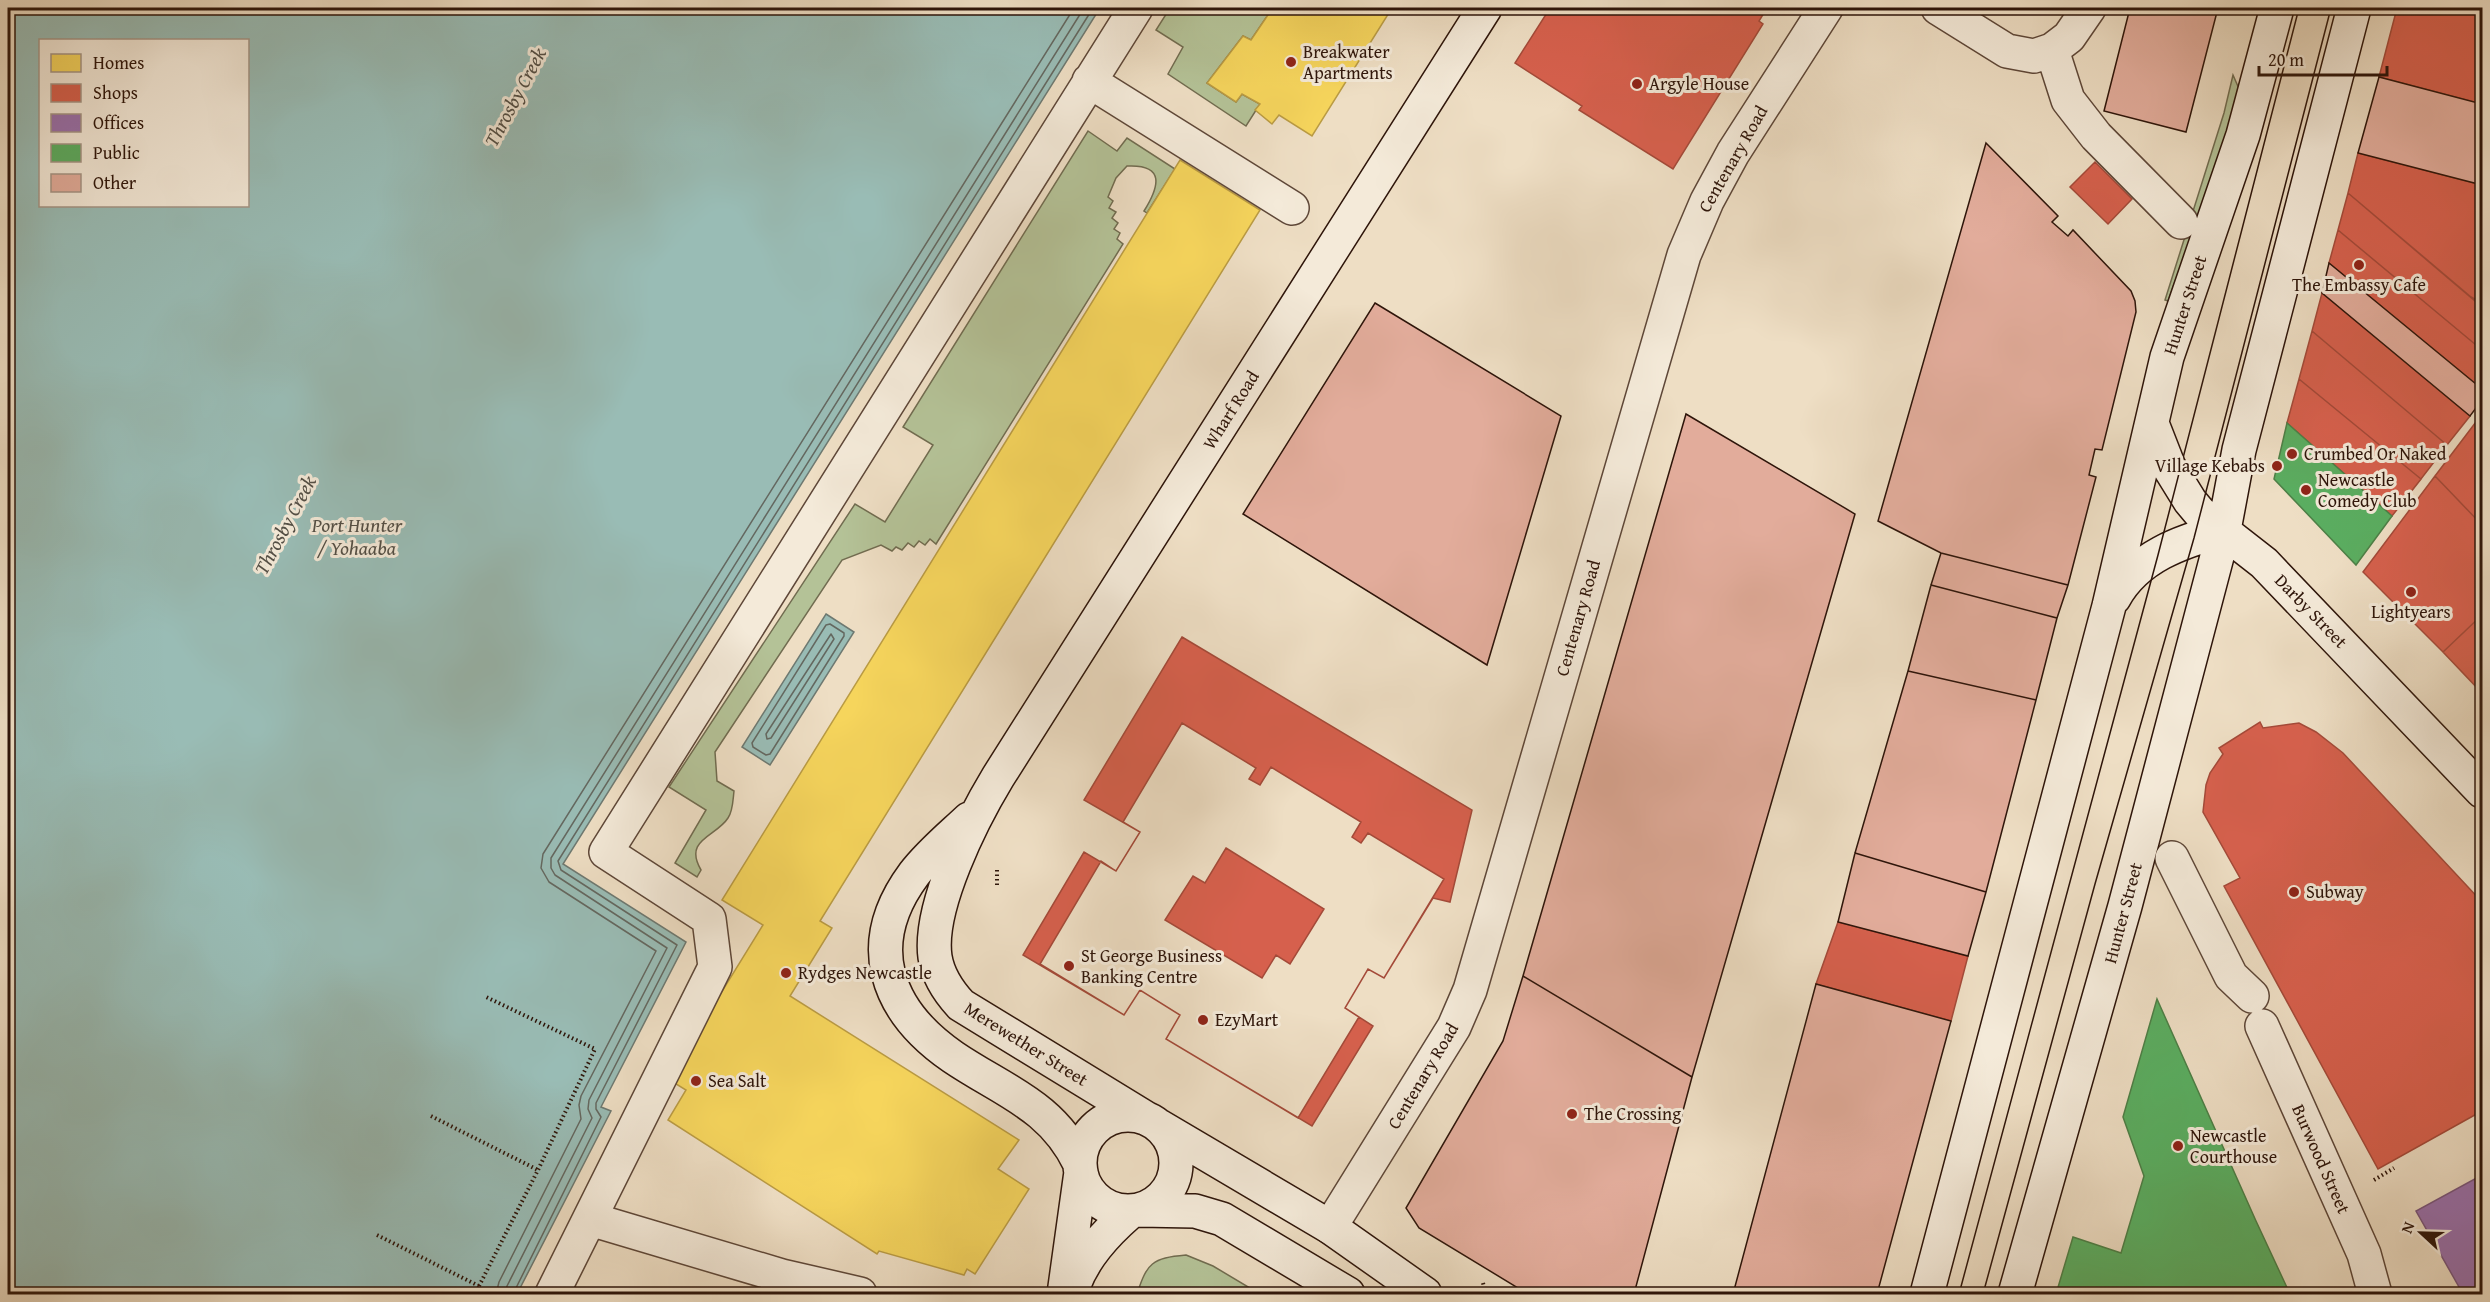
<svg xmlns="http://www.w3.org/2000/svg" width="2490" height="1302" font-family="'Gentium Book Plus',serif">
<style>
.green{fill:#b4c297;stroke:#716c50;stroke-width:1.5}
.water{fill:#99bcb5;stroke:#6e7971;stroke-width:1.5;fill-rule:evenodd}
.homes{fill:#f6d55c;stroke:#ba9b43;stroke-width:1.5}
.shops{fill:#d6604d;stroke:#a44a39;stroke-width:1.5;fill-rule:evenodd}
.offices{fill:#9970ab;stroke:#79557b;stroke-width:1.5}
.public{fill:#5aae61;stroke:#4d8047;stroke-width:1.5}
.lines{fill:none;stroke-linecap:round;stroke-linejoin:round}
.shore{stroke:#646860;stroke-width:1.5}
.building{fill:#e2ac9b;stroke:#2e150a;stroke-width:1.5}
.street-casing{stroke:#5e4738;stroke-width:36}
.secondary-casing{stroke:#2e150a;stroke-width:36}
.path{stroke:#2e150a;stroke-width:4;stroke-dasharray:1.5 3;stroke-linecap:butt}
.street{stroke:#f4ead9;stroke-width:33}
.secondary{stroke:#f4ead9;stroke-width:33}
.tram{stroke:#2e150a;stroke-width:1.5}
.poi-dot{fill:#8f2418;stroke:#f4ead9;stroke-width:2}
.labels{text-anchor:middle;stroke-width:6;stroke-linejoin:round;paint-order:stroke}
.poi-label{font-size:18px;fill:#2e150a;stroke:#f4ead9;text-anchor:start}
.street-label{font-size:18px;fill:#2e150a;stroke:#f4ead9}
.water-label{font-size:20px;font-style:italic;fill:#534f46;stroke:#f4ead9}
</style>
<rect width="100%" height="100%" fill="#eedec4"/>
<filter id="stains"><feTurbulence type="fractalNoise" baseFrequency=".00333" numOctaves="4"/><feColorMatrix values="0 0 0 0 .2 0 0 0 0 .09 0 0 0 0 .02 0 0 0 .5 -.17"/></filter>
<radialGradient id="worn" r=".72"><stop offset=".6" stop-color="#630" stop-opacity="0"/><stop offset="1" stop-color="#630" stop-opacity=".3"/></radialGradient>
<path class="green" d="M 1170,8 L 1262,8 L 1270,12 L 1251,40 L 1243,36 L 1207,83 L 1236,102 L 1242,94 L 1260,104 L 1246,126 L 1168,74 L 1183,47 L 1156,30 Z
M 2233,75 L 2240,91 L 2228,135 L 2168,301 L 2165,300 L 2224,113 Z
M 1088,131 L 1117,151 L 1127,138 L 1175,169 L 1147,213 L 1144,211 C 1159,187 1166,164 1127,166 L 1116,178 L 1108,197 L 1113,201 L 1109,208 L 1116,212 L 1112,218 L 1118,223 L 1114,229 L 1120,233 L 1117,239 L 1123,244 L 936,544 L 930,539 L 925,545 L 919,541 L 914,547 L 908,543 L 902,550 L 896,547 L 892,551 L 881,545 L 842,560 L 715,752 L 717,781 L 734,791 C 733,799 733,811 728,818 C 716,837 683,839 701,870 L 697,877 L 675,863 L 706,810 L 669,787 L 855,504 L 885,522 L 933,445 L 903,427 Z
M 1186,1255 L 1213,1266 L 1260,1294 L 1137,1294 C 1147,1263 1152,1258 1186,1255 Z"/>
<path class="water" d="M 8,8 L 1100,8 L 563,864 L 686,942 L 601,1107 L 611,1111 L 517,1294 L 8,1294 ZM 40,40 L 248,40 L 248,206 L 40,206 Z
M 826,614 L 854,632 L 770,765 L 742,747 Z"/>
<path class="homes" d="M 1262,8 L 1392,8 L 1312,136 L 1279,115 L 1272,124 L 1255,110 L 1260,104 L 1242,94 L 1236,102 L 1207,83 L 1243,36 L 1251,40 L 1270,12 Z
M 1180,160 L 1260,210 L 820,921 L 832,928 L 790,996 L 1019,1140 L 998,1169 L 1029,1189 L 975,1274 L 967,1269 L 964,1275 L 879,1251 L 877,1254 L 668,1120 L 686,1090 L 668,1079 L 763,925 L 722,900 Z"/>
<path class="shops" d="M 1550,8 L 1767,8 L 1759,21 L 1763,24 L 1673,169 L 1579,110 L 1582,106 L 1515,63 Z
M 2397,8 L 2482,8 L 2482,104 L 2379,77 Z
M 2358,153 L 2482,185 L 2482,303 L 2471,297 L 2348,193 Z
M 2095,162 L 2132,199 L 2108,224 L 2070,187 Z
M 2348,193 L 2482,307 L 2482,350 L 2338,230 Z
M 2338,230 L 2482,350 L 2482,389 L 2329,263 Z
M 2322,293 L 2470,416 L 2447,445 L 2312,331 Z
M 2312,331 L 2447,445 L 2421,479 L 2299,379 Z
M 2299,379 L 2421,479 L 2392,516 L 2287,423 Z
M 2482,414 L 2482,525 L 2435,476 Z
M 2435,476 L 2482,525 L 2482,615 L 2443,652 L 2363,572 Z
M 2482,615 L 2482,693 L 2443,652 Z
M 1182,637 L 1472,810 L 1450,902 L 1433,898 L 1384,978 L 1368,969 L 1345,1008 L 1373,1026 L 1312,1126 L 1166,1039 L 1180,1015 L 1140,990 L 1124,1015 L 1023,955 L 1084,852 L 1116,871 L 1140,832 L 1084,800 Z
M 2260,722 L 2263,728 L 2299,723 L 2316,732 L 2343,753 L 2482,902 L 2482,1111 L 2378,1169 L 2224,886 L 2240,878 L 2203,812 L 2206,785 L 2210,773 L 2223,754 L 2219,748 Z
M 1182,723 L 1256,768 L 1249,779 L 1260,785 L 1271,767 L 1361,822 L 1352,837 L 1361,843 L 1368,833 L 1444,879 L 1384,978 L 1368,969 L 1345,1008 L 1359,1017 L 1298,1118 L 1166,1039 L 1180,1015 L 1140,990 L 1124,1015 L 1040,964 L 1101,861 L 1116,871 L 1140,832 L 1123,822 ZM 1226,848 L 1324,909 L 1290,964 L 1276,955 L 1262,978 L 1165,920 L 1193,876 L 1205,883 Z
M 1838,922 L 1968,956 L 1951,1021 L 1816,984 Z"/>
<path class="offices" d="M 2482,1175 L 2482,1294 L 2463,1294 L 2416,1211 Z"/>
<path class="public" d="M 2287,423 L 2392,516 L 2356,565 L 2274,479 Z
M 2157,999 L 2256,1221 L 2290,1294 L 2056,1294 L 2073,1237 L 2121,1253 L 2144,1176 L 2123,1117 Z"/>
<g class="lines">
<path class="shore" d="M 830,624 L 844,633 L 844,636 L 770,754 L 766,755 L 753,747 L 752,743 L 826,625 Z
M 831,634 L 834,639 L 771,738 L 767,739 L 766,734 Z
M 496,1294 L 499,1282 L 581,1119 L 579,1105 L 581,1096 L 656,951 L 549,882 L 541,868 L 543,854 L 1074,8
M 505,1294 L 507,1286 L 592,1118 L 588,1109 L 589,1100 L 667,948 L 555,875 L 551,868 L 551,858 L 1084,8
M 513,1294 L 601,1117 L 596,1109 L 596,1103 L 677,945 L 561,870 L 558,861 L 1093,8"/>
</g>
<path class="building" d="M 2130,8 L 2218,8 L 2186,132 L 2104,111 Z
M 2379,77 L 2482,104 L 2482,185 L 2358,153 Z
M 1986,143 L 2058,216 L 2052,222 L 2068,236 L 2073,230 L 2131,291 L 2135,301 L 2136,312 L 2102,450 L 2095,449 L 2089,475 L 2096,477 L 2068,585 L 1941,553 L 1878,521 Z
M 2329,263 L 2482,389 L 2482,400 L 2470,416 L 2322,293 Z
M 1375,303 L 1561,416 L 1487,665 L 1243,514 Z
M 1686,414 L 1855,514 L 1692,1077 L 1523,976 Z
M 1941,553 L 2068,585 L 2057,618 L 1931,585 Z
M 1931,585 L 2057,618 L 2036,700 L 1908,671 Z
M 1908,671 L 2036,700 L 1986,892 L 1855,853 Z
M 1855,853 L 1986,892 L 1968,956 L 1838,922 Z
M 1523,976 L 1692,1077 L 1634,1294 L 1528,1294 L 1419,1228 L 1406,1208 L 1503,1041 Z
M 1816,984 L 1951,1021 L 1877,1294 L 1733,1294 Z"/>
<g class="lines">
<defs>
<path id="street" d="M 1938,8 L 2007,51 L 2034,56 L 2052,50 L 2069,37 L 2089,8
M 2052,50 L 2068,100 L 2096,136 L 2181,222
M 1089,81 L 1292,208
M 2172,858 L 2231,976 L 2252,996
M 2262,1026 L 2364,1254 L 2375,1294
M 590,1219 L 782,1276 L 860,1294
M 1330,1227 L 1454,1027 L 1470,990 L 1684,255 L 1707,201 L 1733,153 L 1826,8
M 552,1294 L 715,967 L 709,919 L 606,852 L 1136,8"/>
<path id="secondary" d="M 2153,426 L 2169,467 L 2190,501 L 2200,513 L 2264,563 L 2482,791
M 2114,598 C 2136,557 2182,541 2224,530
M 969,819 C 951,836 930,853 914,874 C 862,944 885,1010 953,1057 C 1003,1091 1052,1105 1080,1164
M1080 1163a48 48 0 1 1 96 0a48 48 0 1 1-96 0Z
M 1149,1120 L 961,1005 C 948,991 938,976 935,957 C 928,907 972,820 998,777 L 1485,8
M 1159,1126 L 1330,1227 L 1425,1294
M 1139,1210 L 1195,1211 L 1222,1219 L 1348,1294
M 1073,1287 C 1084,1257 1105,1234 1129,1213
M 1064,1294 L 1081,1172
M 1927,1294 L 2109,606 L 2167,357 L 2243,135 L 2277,8
M 2015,1294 L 2125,906 L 2224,530 L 2239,450 L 2354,8"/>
</defs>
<use href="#street" class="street-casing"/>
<use href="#secondary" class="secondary-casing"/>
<path class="path" d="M 997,885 L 997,867
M 431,1116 L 538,1170
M 2374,1180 L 2394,1168
M 377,1235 L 479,1286 L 475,1294
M 1483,1283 L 1486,1294
M 479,1286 L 538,1170 L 595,1049 L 484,996"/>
<use href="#street" class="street"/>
<use href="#secondary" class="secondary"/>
<path class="tram" d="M 1959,1294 L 2158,555 L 2299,8
M 1983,1294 L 2095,884 L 2194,538 L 2331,8"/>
</g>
<g class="poi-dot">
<circle cx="1291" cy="62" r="6"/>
<circle cx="1637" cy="84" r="6"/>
<circle cx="2359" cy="265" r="6"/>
<circle cx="2292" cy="454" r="6"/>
<circle cx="2277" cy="466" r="6"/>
<circle cx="2306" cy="490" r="6"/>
<circle cx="2411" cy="592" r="6"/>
<circle cx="2294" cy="892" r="6"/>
<circle cx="1069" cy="966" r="6"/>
<circle cx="786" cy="973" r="6"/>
<circle cx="1203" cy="1020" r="6"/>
<circle cx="696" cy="1081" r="6"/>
<circle cx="1572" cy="1114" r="6"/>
<circle cx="2178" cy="1146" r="6"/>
</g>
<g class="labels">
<g class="poi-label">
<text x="1303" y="58">Breakwater<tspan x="1303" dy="21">Apartments</tspan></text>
<text x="1649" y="90">Argyle House</text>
<text x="2359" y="291" text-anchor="middle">The Embassy Cafe</text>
<text x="2304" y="460">Crumbed Or Naked</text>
<text x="2265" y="472" text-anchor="end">Village Kebabs</text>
<text x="2318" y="486">Newcastle<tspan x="2318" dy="21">Comedy Club</tspan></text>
<text x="2411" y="618" text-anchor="middle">Lightyears</text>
<text x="2306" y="898">Subway</text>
<text x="1081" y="962">St George Business<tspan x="1081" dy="21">Banking Centre</tspan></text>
<text x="798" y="979">Rydges Newcastle</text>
<text x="1215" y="1026">EzyMart</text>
<text x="708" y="1087">Sea Salt</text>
<text x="1584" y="1120">The Crossing</text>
<text x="2190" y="1142">Newcastle<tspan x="2190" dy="21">Courthouse</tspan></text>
</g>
<g class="street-label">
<text transform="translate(1733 159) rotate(-60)" y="6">Centenary Road</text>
<text transform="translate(2185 305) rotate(-72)" y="6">Hunter Street</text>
<text transform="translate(1231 410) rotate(-58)" y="6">Wharf Road</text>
<text transform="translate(2311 611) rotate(46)" y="6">Darby Street</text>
<text transform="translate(1578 618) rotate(-74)" y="6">Centenary Road</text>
<text transform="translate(2123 913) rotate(-75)" y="6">Hunter Street</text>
<text transform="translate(1026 1044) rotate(32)" y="6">Merewether Street</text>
<text transform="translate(1423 1076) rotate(-59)" y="6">Centenary Road</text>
<text transform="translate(2321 1159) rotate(66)" y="6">Burwood Street</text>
</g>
<g class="water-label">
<text transform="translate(515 97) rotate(-62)" y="7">Throsby Creek</text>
<text transform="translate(285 525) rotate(-62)" y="7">Throsby Creek</text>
<text x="357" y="532">Port Hunter<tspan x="357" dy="23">/ Yohaaba</tspan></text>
</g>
</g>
<rect width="2490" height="1302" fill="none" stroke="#eedec4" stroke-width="30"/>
<rect x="9" y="9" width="2472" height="1284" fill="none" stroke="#2e150a" stroke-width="3"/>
<rect x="15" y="15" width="2460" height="1272" fill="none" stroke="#2e150a" stroke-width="1.5"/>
<rect x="39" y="39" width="210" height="168" fill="#f4ead9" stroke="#a59586" stroke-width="1.5"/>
<rect x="51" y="54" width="30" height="18" fill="#f6d55c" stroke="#a59586" stroke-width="1.5"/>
<text x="93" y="69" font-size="18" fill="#2e150a">Homes</text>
<rect x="51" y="84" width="30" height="18" fill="#d6604d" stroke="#a59586" stroke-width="1.5"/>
<text x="93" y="99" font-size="18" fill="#2e150a">Shops</text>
<rect x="51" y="114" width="30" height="18" fill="#9970ab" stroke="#a59586" stroke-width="1.5"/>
<text x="93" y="129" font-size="18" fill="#2e150a">Offices</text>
<rect x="51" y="144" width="30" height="18" fill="#5aae61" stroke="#a59586" stroke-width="1.5"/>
<text x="93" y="159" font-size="18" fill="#2e150a">Public</text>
<rect x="51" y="174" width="30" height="18" fill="#e2ac9b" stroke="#a59586" stroke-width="1.5"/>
<text x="93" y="189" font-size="18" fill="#2e150a">Other</text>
<g transform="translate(2421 1233) rotate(292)" stroke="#f4ead9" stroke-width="4.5" paint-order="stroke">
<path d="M0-4.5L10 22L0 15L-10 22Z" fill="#2e150a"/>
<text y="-9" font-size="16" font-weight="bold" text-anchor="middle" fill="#2e150a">N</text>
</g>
<path d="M2259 66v9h128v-9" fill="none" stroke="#2e150a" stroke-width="3"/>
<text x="2268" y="66" font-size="18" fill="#2e150a" stroke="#f4ead9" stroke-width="4.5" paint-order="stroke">20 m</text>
<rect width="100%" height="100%" filter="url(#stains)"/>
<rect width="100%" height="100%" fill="url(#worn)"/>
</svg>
